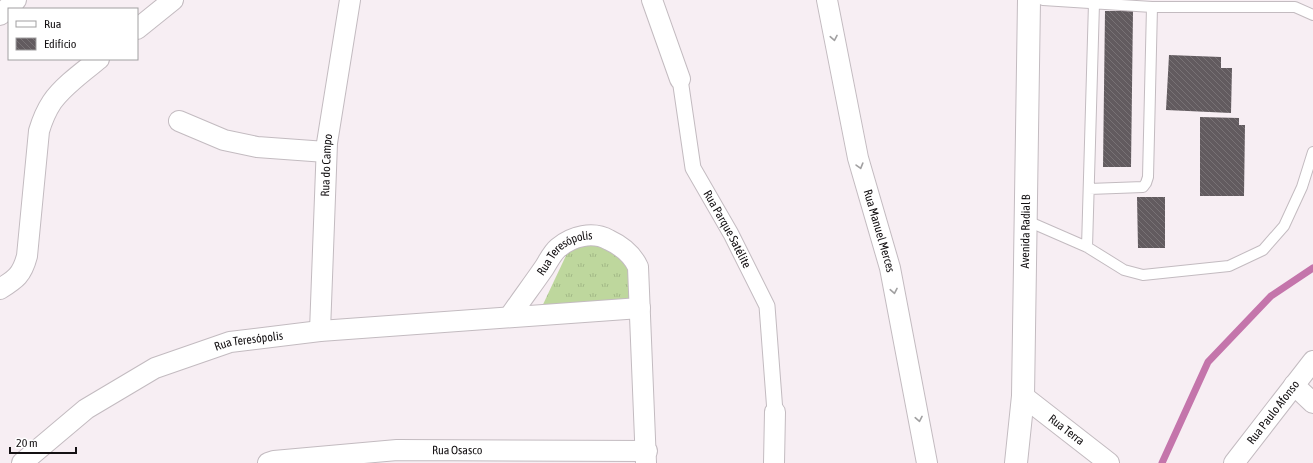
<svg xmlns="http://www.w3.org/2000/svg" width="1313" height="463" font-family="'Asap Condensed',sans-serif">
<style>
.grass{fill:url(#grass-tufts)}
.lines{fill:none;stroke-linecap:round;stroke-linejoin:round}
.stream{stroke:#c475ab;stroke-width:7}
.building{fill:url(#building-back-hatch)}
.service-casing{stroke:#c3bbc0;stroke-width:12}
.pedestrian-casing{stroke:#c3bbc0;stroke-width:17}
.minor-casing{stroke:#c3bbc0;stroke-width:22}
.secondary-casing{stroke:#c3bbc0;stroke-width:24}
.service{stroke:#fff;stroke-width:10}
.pedestrian{stroke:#fff;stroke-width:15}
.minor{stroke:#fff;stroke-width:20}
.secondary{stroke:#fff;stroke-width:22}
.oneway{stroke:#a1a0a1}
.labels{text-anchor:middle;stroke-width:4;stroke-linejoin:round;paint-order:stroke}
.street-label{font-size:12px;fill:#141113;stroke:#fff}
</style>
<defs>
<pattern id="grass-tufts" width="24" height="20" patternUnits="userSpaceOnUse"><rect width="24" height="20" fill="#bed79d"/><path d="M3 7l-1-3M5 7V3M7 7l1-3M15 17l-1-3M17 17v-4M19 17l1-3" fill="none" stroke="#a2b886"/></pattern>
<pattern id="building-back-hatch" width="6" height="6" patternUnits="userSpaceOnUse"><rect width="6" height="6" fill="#625b5f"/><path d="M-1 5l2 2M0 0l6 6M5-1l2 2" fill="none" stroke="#787275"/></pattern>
</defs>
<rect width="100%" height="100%" fill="#f7eef3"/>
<path class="grass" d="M 596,238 L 635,267 L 637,305 L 539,313 L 570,247 Z"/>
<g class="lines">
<path class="stream" d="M 1162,463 L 1208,362 L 1271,296 L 1313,268"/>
</g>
<path class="building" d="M 1105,11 L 1133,11 L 1131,167 L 1103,167 Z
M 1169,55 L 1221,57 L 1221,68 L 1232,68 L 1231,113 L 1166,110 Z
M 1200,117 L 1239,118 L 1239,125 L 1245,125 L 1244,196 L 1200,196 Z
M 1137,197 L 1165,197 L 1165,248 L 1138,248 Z"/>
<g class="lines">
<defs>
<path id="service" d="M 1043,0 L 1152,7 L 1295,7 L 1313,15
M 1089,189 L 1143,187 L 1146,183 L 1148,177 L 1152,7
M 1025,220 L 1087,247 L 1124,270 L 1143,275 L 1229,266 L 1263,250 L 1284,226 L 1302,187 L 1313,152
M 1087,247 L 1094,3"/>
<g id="pedestrian">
<path id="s1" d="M 680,79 L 693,168 L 731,234 L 767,306 L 775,412"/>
</g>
<g id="minor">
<path d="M 652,0 L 680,79"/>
<path id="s2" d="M 827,0 L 858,158 L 890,268 L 927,463"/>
<path d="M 0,15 L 16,0"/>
<path d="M 137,29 L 173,0"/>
<path d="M 179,121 L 224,140 L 257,147 L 326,152"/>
<path d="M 0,289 C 16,279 22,275 27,256 L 39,131 C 42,121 46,111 52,102 C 63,86 84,71 99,59"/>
<path id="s3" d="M 510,316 C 521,300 533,284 544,268 C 548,262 552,253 558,248 C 572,236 593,231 609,240 C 622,246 632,254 638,267 L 646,463"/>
<path id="s4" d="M 320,331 L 327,143 L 350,0"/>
<path d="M 1294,385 L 1313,403"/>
<path id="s5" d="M 1023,396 L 1109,463"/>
<path id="s6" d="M 22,463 L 86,409 L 155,368 L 230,342 L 320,331 L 640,308"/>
<path id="s7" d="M 268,463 L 274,461 L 397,450 L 647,451"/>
<path d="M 774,463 L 775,412"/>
<path id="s8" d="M 1234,463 L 1313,361"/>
</g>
<g id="secondary">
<path id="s9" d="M 1016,463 L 1023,396 L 1029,0"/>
</g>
</defs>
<use href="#service" class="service-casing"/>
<use href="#pedestrian" class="pedestrian-casing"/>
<use href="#minor" class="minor-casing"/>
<use href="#secondary" class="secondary-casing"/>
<use href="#service" class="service"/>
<use href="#pedestrian" class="pedestrian"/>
<use href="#minor" class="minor"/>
<use href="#secondary" class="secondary"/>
</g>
<defs><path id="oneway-chevron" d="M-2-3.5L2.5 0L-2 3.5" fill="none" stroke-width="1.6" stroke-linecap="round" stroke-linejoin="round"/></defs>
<g class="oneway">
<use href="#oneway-chevron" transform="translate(834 38) rotate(79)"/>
<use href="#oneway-chevron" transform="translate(860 166) rotate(74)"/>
<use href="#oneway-chevron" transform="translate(894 291) rotate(79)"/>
<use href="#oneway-chevron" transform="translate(919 419) rotate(79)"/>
</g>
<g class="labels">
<g class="street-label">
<text dy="4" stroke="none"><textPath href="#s4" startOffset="166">Rua do Campo</textPath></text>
<text dy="4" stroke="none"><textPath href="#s1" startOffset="160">Rua Parque Satélite</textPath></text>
<text dy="4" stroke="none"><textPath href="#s2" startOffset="237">Rua Manuel Merces</textPath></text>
<text dy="4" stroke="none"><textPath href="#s9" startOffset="232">Avenida Radial B</textPath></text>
<text dy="4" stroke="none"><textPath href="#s3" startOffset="86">Rua Teresópolis</textPath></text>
<text dy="4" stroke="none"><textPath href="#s6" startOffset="262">Rua Teresópolis</textPath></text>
<text dy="4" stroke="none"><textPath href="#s8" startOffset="64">Rua Paulo Afonso</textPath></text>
<text dy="4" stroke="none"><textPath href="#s5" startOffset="55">Rua Terra</textPath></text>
<text dy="4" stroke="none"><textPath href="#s7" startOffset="190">Rua Osasco</textPath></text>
</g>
</g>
<rect x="8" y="8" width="130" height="52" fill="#ffffff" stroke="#a1a0a1"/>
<rect x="16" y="21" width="20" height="6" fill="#ffffff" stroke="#a1a0a1"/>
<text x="44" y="28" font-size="12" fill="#141113">Rua</text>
<rect x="16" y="38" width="20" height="12" fill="url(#building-back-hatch)" stroke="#a1a0a1"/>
<text x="44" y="48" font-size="12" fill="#141113">Edifício</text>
<path d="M10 447v6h66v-6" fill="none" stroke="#141113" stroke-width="2"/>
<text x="16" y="447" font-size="12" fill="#141113" stroke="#ffffff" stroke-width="3" paint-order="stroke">20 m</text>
</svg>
